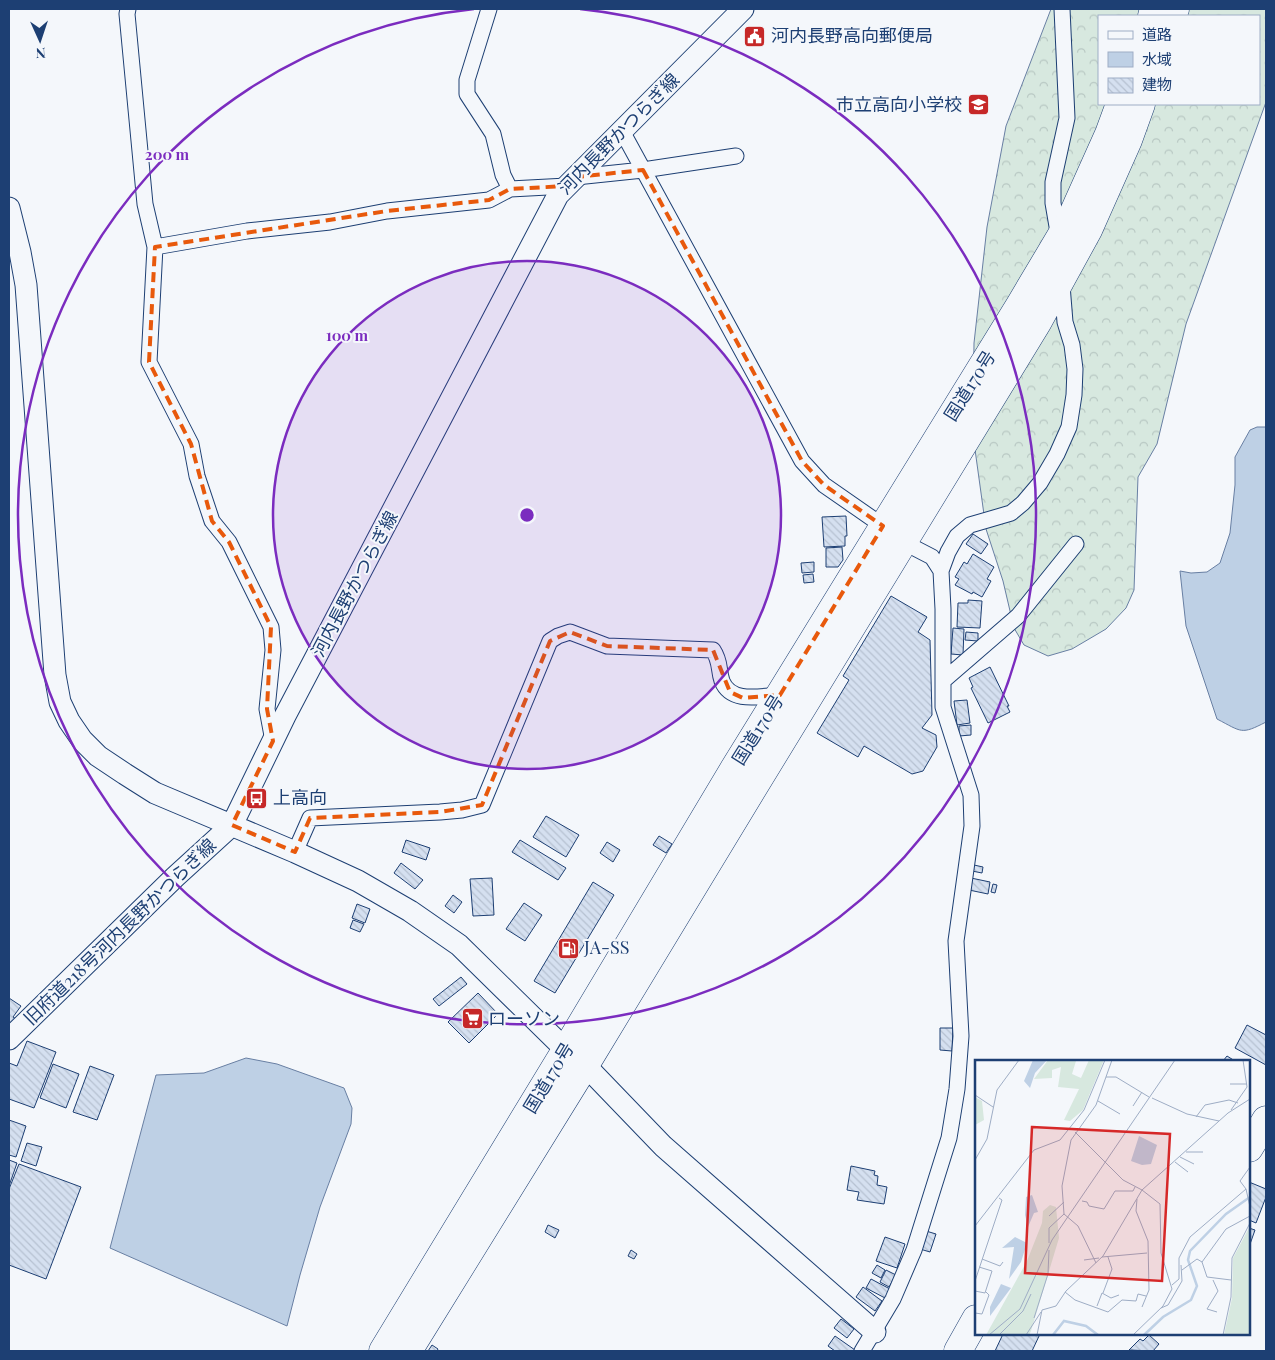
<svg xmlns="http://www.w3.org/2000/svg" width="1275" height="1360" font-family="'Playfair Display','Noto Sans JP',serif">
<style>
.forest{fill:url(#forest-crowns);stroke:#687fa3;fill-rule:evenodd}
.water{fill:#bed0e5;stroke:#687fa3}
.building{fill:url(#building-back-hatch);stroke:#1d3f73}
.lines{fill:none;stroke-linecap:round;stroke-linejoin:round}
.street-casing{stroke:#1d3f73;stroke-width:17}
.secondary-casing{stroke:#1d3f73;stroke-width:23}
.highway-casing{stroke:#1d3f73;stroke-width:29}
.street{stroke:#f4f7fb;stroke-width:15}
.secondary{stroke:#f4f7fb;stroke-width:21}
.highway{stroke:#f4f7fb;stroke-width:28}
.marked{fill:none;stroke:#e8590c;stroke-width:4;stroke-dasharray:10 6;stroke-linejoin:round}
.ring{fill:none;stroke:#7b2cbf;stroke-width:2.5}
.labels{text-anchor:middle;stroke-width:4;stroke-linejoin:round;paint-order:stroke}
.poi-label{font-size:18px;fill:#1d3f73;stroke:#f4f7fb;text-anchor:start}
.street-label{font-size:18px;fill:#1d3f73;stroke:#f4f7fb}
.inset-river{fill:none;stroke:#bed0e5;stroke-width:2.5}
.inset-road{fill:none;stroke:#9eadc5;stroke-width:1}
.view{fill:#d62828;fill-opacity:0.15;stroke:#d62828;stroke-width:2.5}
.inset-edge{fill:none;stroke:#1d3f73;stroke-width:2.5}
.centre{fill:#7b2cbf;stroke:#f4f7fb;stroke-width:2.5}
.ring-label{font-size:15px;text-anchor:middle;font-weight:bold;fill:#7b2cbf;stroke:#f4f7fb;stroke-width:4;stroke-linejoin:round;paint-order:stroke}
</style>
<defs>
<pattern id="forest-crowns" width="20" height="18" patternUnits="userSpaceOnUse" patternTransform="scale(1.25)"><rect width="20" height="18" fill="#d7e8df"/><path d="M2 6a3 3 0 1 1 6 0M12 15a3 3 0 1 1 6 0" fill="none" stroke="#b8c8c3"/></pattern>
<pattern id="building-back-hatch" width="6" height="6" patternUnits="userSpaceOnUse" patternTransform="scale(1.25)"><rect width="6" height="6" fill="#d5e0f0"/><path d="M-1 5l2 2M0 0l6 6M5-1l2 2" fill="none" stroke="#b6c1d1"/></pattern>
</defs>
<rect width="100%" height="100%" fill="#f4f7fb"/>
<path class="forest" d="M 1051,9 L 1266,9 L 1266,102 L 1186,324 L 1157,444 L 1138,477 L 1134,590 L 1126,608 L 1106,629 L 1072,649 L 1048,656 L 1024,645 L 1014,628 L 1003,581 L 986,529 L 973,435 L 974,343 L 987,227 L 1006,126 ZM 1099,16 L 1259,16 L 1259,104 L 1099,104 Z"/>
<path class="water" d="M 1257,427 L 1266,427 L 1266,722 C 1241,735 1242,732 1217,719 L 1186,626 L 1180,571 L 1191,573 L 1207,572 L 1220,563 L 1230,533 L 1235,485 L 1235,457 L 1250,430 Z
M 246,1058 L 277,1064 L 344,1088 L 352,1108 L 351,1124 L 320,1207 L 300,1275 L 287,1326 L 110,1248 L 156,1075 L 204,1073 Z"/>
<path class="building" d="M 846,516 L 847,536 L 845,536 L 845,546 L 824,547 L 822,517 Z
M 973,534 L 988,544 L 981,554 L 966,544 Z
M 842,547 L 843,560 L 838,567 L 826,567 L 826,548 Z
M 973,554 L 994,567 L 987,579 L 991,581 L 982,597 L 973,592 L 972,594 L 955,585 L 959,579 L 955,577 L 964,562 L 967,564 Z
M 814,562 L 814,572 L 802,573 L 801,563 Z
M 813,574 L 814,582 L 804,583 L 803,575 Z
M 891,596 L 927,617 L 918,632 L 930,640 L 932,715 L 922,728 L 936,735 L 937,747 L 923,771 L 912,774 L 864,746 L 858,757 L 817,733 L 849,680 L 843,676 Z
M 968,600 L 982,601 L 980,628 L 957,627 L 958,603 L 968,603 Z
M 953,628 L 964,629 L 963,655 L 951,654 Z
M 966,632 L 978,633 L 978,641 L 965,640 Z
M 990,667 L 1009,706 L 1007,706 L 1010,712 L 988,723 L 971,688 L 973,687 L 969,678 Z
M 967,700 L 970,723 L 957,725 L 954,701 Z
M 971,725 L 971,735 L 959,736 L 959,726 Z
M 546,816 L 579,835 L 566,857 L 533,837 Z
M 659,836 L 672,844 L 666,853 L 653,845 Z
M 406,840 L 430,848 L 426,860 L 402,852 Z
M 520,840 L 566,868 L 558,880 L 512,852 Z
M 607,842 L 620,850 L 613,862 L 600,853 Z
M 401,863 L 423,880 L 415,889 L 394,873 Z
M 974,865 L 983,867 L 982,873 L 972,871 Z
M 492,878 L 494,915 L 473,916 L 470,879 Z
M 971,878 L 990,882 L 988,894 L 969,890 Z
M 593,882 L 614,895 L 555,993 L 534,981 Z
M 993,884 L 997,885 L 995,893 L 991,892 Z
M 453,895 L 462,902 L 454,913 L 445,906 Z
M 524,903 L 542,915 L 525,941 L 506,929 Z
M 357,904 L 370,909 L 365,923 L 352,918 Z
M 353,920 L 364,924 L 360,932 L 350,928 Z
M 461,977 L 467,984 L 439,1006 L 433,999 Z
M 478,993 L 498,1014 L 469,1043 L 448,1022 Z
M 9,998 L 21,1006 L 13,1017 L 16,1019 L 9,1029 Z
M 1247,1025 L 1266,1035 L 1266,1065 L 1235,1048 Z
M 940,1028 L 953,1028 L 952,1051 L 940,1050 Z
M 27,1041 L 56,1052 L 34,1108 L 9,1099 L 9,1063 L 17,1066 Z
M 1227,1056 L 1235,1061 L 1223,1061 Z
M 53,1064 L 79,1074 L 66,1108 L 40,1098 Z
M 90,1066 L 114,1075 L 97,1120 L 73,1112 Z
M 9,1120 L 26,1126 L 16,1157 L 9,1155 Z
M 27,1143 L 42,1147 L 36,1166 L 21,1161 Z
M 9,1160 L 17,1163 L 9,1186 Z
M 19,1164 L 81,1187 L 46,1279 L 9,1265 L 9,1189 Z
M 851,1166 L 875,1171 L 874,1175 L 878,1176 L 877,1185 L 887,1187 L 884,1204 L 857,1200 L 859,1192 L 847,1190 Z
M 1249,1182 L 1266,1189 L 1266,1197 L 1256,1223 L 1249,1220 Z
M 548,1225 L 559,1230 L 555,1238 L 545,1232 Z
M 1249,1228 L 1255,1230 L 1249,1247 Z
M 926,1231 L 936,1234 L 930,1252 L 920,1249 Z
M 885,1237 L 905,1244 L 897,1268 L 876,1261 Z
M 631,1250 L 637,1254 L 634,1259 L 628,1256 Z
M 877,1265 L 885,1270 L 881,1278 L 872,1273 Z
M 886,1270 L 896,1275 L 889,1287 L 880,1282 Z
M 871,1279 L 890,1289 L 885,1298 L 866,1288 Z
M 863,1287 L 882,1301 L 875,1311 L 856,1297 Z
M 841,1319 L 854,1329 L 847,1338 L 834,1328 Z
M 1003,1334 L 1040,1334 L 1032,1351 L 995,1351 Z
M 1149,1335 L 1159,1344 L 1153,1351 L 1129,1350 L 1140,1339 L 1143,1341 Z
M 835,1336 L 855,1350 L 854,1351 L 835,1351 L 828,1346 Z
M 432,1345 L 438,1349 L 437,1351 L 428,1351 Z"/>
<g class="lines">
<defs>
<path id="street" d="M 128,9 L 127,14 L 145,204 L 155,247 L 149,362 L 191,444 L 197,476 L 212,521 L 229,542 L 271,627 L 273,650 L 267,709 L 273,741
M 489,9 L 467,80 L 467,94 L 493,134 L 503,175 L 510,189
M 622,131 L 802,461 L 824,485 L 883,526 L 903,542 L 932,557 L 941,571 L 943,609 L 943,707 L 971,795 L 972,826 L 956,941 L 961,1036 L 957,1089 L 949,1138 L 914,1250 L 893,1299 L 862,1351
M 576,177 L 643,170 L 736,156
M 1059,238 L 1053,203 L 1053,182 L 1067,118 L 1062,9
M 155,247 L 247,231 L 330,222 L 387,211 L 489,200 L 510,189 L 567,186
M 941,571 L 948,552 L 957,536 L 970,525 L 1011,513 L 1023,503 L 1040,483 L 1057,454 L 1069,427 L 1074,395 L 1075,369 L 1072,345 L 1065,322 L 1062,285
M 944,680 L 1018,616 L 1076,544
M 295,852 L 310,818 L 440,812 L 462,810 L 482,805 L 550,641 L 558,636 L 570,632 L 607,646 L 713,650 C 721,662 718,669 722,681 C 731,704 761,696 780,695"/>
<path id="secondary" d="M 9,208 L 20,252 L 26,285 L 55,675 L 60,702 L 69,721 L 82,740 L 98,756 L 125,774 L 155,793 L 295,852 L 358,881 L 410,911 L 459,945 L 566,1050 L 585,1065 L 663,1146 L 875,1332
M 9,1039 L 175,877 L 232,825 L 285,716 L 558,195 L 743,9"/>
<path id="highway" d="M 1152,16 L 1154,9
M 1172,16 L 1175,9
M 1249,1148 L 1266,1120
M 383,1351 L 566,1050 L 734,769 L 1020,305 L 1070,221 L 1109,134 L 1120,104
M 408,1351 L 585,1065 L 756,783 L 1037,323 L 1088,230 L 1128,140 L 1141,104
M 958,1351 L 976,1319"/>
</defs>
<use href="#street" class="street-casing"/>
<use href="#secondary" class="secondary-casing"/>
<use href="#highway" class="highway-casing"/>
<use href="#street" class="street"/>
<use href="#secondary" class="secondary"/>
<use href="#highway" class="highway"/>
</g>
<path class="marked" d="M 643,170 L 802,461 L 824,485 L 883,526 L 780,695 L 743,698 L 730,692 L 713,650 L 607,646 L 570,632 L 550,641 L 482,805 L 440,812 L 310,818 L 295,852 L 232,825 L 273,741 L 267,709 L 271,627 L 229,542 L 212,521 L 191,444 L 149,362 L 155,247 L 387,211 L 489,200 L 510,189 L 567,186 L 576,177 Z"/>
<circle cx="527" cy="515" r="254" fill="#7b2cbf" fill-opacity=".12"/>
<g class="ring">
<circle cx="527" cy="515" r="254"/>
<path d="M580 9A509 509 0 1 1 474 9"/>
</g>
<defs>
<symbol id="civic-square" viewBox="-11 -11 22 22"><rect x="-9" y="-9" width="18" height="18" rx="4" fill="#c62828" stroke="#f4f7fb"/><path d="M-.6-6.5H3V-4.5H.6V-3L4-1V1h2V6H-6V1h2V-1L-.6-3ZM-1.2 2.5V6h2.4V2.5Z" fill="#fff"/></symbol>
<symbol id="school-square" viewBox="-11 -11 22 22"><rect x="-9" y="-9" width="18" height="18" rx="4" fill="#c62828" stroke="#f4f7fb"/><path d="M0-5L7-2L0 1L-7-2ZM-4 1L0 2.5L4 1V4Q0 6-4 4Z" fill="#fff"/></symbol>
<symbol id="bus-square" viewBox="-11 -11 22 22"><rect x="-9" y="-9" width="18" height="18" rx="4" fill="#c62828" stroke="#f4f7fb"/><path d="M-5-6H5V4H4V6H2V4H-2V6H-4V4H-5ZM-3.5-4V0h7V-4ZM-3.5 1.2v1.5H-2V1.2ZM2 1.2v1.5H3.5V1.2Z" fill="#fff"/></symbol>
<symbol id="fuel-square" viewBox="-11 -11 22 22"><rect x="-9" y="-9" width="18" height="18" rx="4" fill="#c62828" stroke="#f4f7fb"/><path d="M-5.5-6h7V0h2V4h1.3V-2.5L3-4.5l.8-.8L6-3V5H2.5V1h-1V6h-7ZM-4.2-4.7v3.2H.2V-4.7Z" fill="#fff"/></symbol>
<symbol id="supermarket-square" viewBox="-11 -11 22 22"><rect x="-9" y="-9" width="18" height="18" rx="4" fill="#c62828" stroke="#f4f7fb"/><path d="M-6-5.5h2.5l.6 2H6L4.5 2H-2.5L-4.4-4H-6ZM-1.5 3.2a1.3 1.3 0 1 0 .1 0ZM3 3.2a1.3 1.3 0 1 0 .1 0Z" fill="#fff"/></symbol>
</defs>
<g fill-rule="evenodd">
<use href="#civic-square" x="742" y="24" width="25" height="25"/>
<use href="#school-square" x="966" y="92" width="25" height="25"/>
<use href="#bus-square" x="244" y="786" width="25" height="25"/>
<use href="#fuel-square" x="556" y="936" width="25" height="25"/>
<use href="#supermarket-square" x="460" y="1006" width="25" height="25"/>
</g>
<g class="labels">
<g class="poi-label">
<text x="771" y="42">河内長野高向郵便局</text>
<text x="962" y="111" text-anchor="end">市立高向小学校</text>
<text x="273" y="804">上高向</text>
<text x="584" y="954">JA-SS</text>
<text x="488" y="1025">ローソン</text>
</g>
<g class="street-label">
<text transform="translate(619 134) rotate(-45)" y="6">河内長野かつらぎ線</text>
<text transform="translate(970 386) rotate(-58)" y="6">国道170号</text>
<text transform="translate(355 584) rotate(-62)" y="6">河内長野かつらぎ線</text>
<text transform="translate(758 730) rotate(-58)" y="6">国道170号</text>
<text transform="translate(120 932) rotate(-44)" y="6">旧府道218号河内長野かつらぎ線</text>
<text transform="translate(549 1078) rotate(-59)" y="6">国道170号</text>
</g>
</g>
<g transform="translate(975 1060)">
<rect width="275" height="275" fill="#f4f7fb"/>
<path d="M 73,0 L 101,1 L 97,14 L 106,18 L 114,0 L 129,0 L 108,50 L 95,61 L 89,60 L 104,29 L 83,27 L 86,7 L 77,10 L 77,18 L 59,19 ZM 0,37 L 7,41 L 9,60 L 0,65 ZM 75,145 L 81,147 L 84,178 L 56,271 L 54,275 L 11,275 L 52,201 L 67,163 L 68,151 Z" fill="#d7e8df"/>
<path d="M 275,166 L 275,275 L 249,275 L 257,238 L 258,198 Z" fill="#d7e8df"/>
<path d="M 58,0 L 72,0 L 60,13 L 55,28 L 49,21 ZM 164,76 L 182,85 L 176,104 L 167,105 L 156,101 ZM 57,135 L 63,152 L 59,153 L 53,167 L 50,155 L 51,137 ZM 40,177 L 52,183 L 46,202 L 34,219 L 39,187 L 27,188 ZM 26,224 L 36,228 L 15,256 L 15,247 Z" fill="#bed0e5"/>
<path class="inset-river" d="M 78,275 L 89,261 L 111,266 L 123,275M 169,275 L 188,257 L 216,240 L 222,226 L 213,200 L 215,191 L 251,154 L 275,137"/>
<path class="inset-road" d="M 131,17 L 141,17 L 174,37M 255,24 L 272,24M 0,35 L 18,47M 177,38 L 212,54 L 244,61M 123,41 L 145,54M 158,46 L 167,32M 256,50 L 272,27 L 268,0M 221,57 L 230,45 L 254,40 L 263,43M 100,72 L 130,102M 211,92 L 228,92M 205,97 L 219,104M 0,100 L 12,79 L 22,30 L 44,0M 200,102 L 213,112M 275,107 L 265,121 L 271,129 L 275,147M 162,139 L 161,151 L 173,181 L 174,230 L 167,247M 107,141 L 112,142 L 114,146 L 129,149 L 140,131 L 158,131 L 160,127M 74,156 L 89,142M 0,166 L 59,90 L 85,80 L 109,50 L 130,0M 74,183 L 74,168 L 89,154M 127,197 L 172,193M 7,199 L 25,206 L 28,202M 109,200 L 124,198M 227,202 L 251,169 L 275,156M 227,202 L 232,217 L 256,220M 121,203 L 103,166 L 89,154 L 87,126 L 96,80 L 121,45 L 137,0M 207,210 L 222,199 L 227,202M 238,220 L 243,231 L 232,249 L 242,252M 0,221 L 27,140 L 24,138M 197,225 L 204,219 L 204,198 L 215,177 L 271,129M 0,231 L 10,233 L 17,211 L 4,207M 90,232 L 100,240 L 133,252 L 147,240 L 161,241 L 163,234 L 171,236M 128,233 L 137,209 L 133,197M 122,246 L 127,233 L 136,238 L 144,235M 186,248 L 193,245 L 207,221 L 206,205M 0,253 L 7,254 L 14,235 L 11,232M 59,258 L 73,214 L 74,190M 14,275 L 45,249 L 77,180 L 200,0M 24,275 L 48,251 L 56,234M 51,275 L 66,252M 62,275 L 67,250 L 81,246 L 91,231 L 128,196 L 167,130 L 148,120 L 130,102M 158,275 L 188,246 L 197,229 L 186,193 L 185,144 L 167,130 L 253,53 L 275,39M 248,275 L 256,237 L 257,198 L 275,163"/>
<path class="view" d="M 57,67 L 195,74 L 187,221 L 50,213 Z"/>
<rect width="275" height="275" class="inset-edge"/>
</g>
<circle cx="527" cy="515" r="8" class="centre"/>
<g class="ring-label">
<text x="167" y="160">200 m</text>
<text x="347" y="341">100 m</text>
</g>
<rect width="1275" height="1360" fill="none" stroke="#1d3f73" stroke-width="20"/>
<rect x="1098" y="15" width="162" height="90" fill="#f4f7fb" stroke="#9eadc5"/>
<rect x="1108" y="31" width="25" height="8" fill="#f4f7fb" stroke="#9eadc5"/>
<text x="1142" y="40" font-size="15" fill="#1d3f73">道路</text>
<rect x="1108" y="52" width="25" height="15" fill="#bed0e5" stroke="#9eadc5"/>
<text x="1142" y="65" font-size="15" fill="#1d3f73">水域</text>
<rect x="1108" y="78" width="25" height="15" fill="url(#building-back-hatch)" stroke="#9eadc5"/>
<text x="1142" y="90" font-size="15" fill="#1d3f73">建物</text>
<g transform="translate(40 40) rotate(177)" stroke="#f4f7fb" stroke-width="4" paint-order="stroke">
<path d="M0-4L9 19L0 12L-9 19Z" fill="#1d3f73"/>
<text y="-8" font-size="14" font-weight="bold" text-anchor="middle" fill="#1d3f73">N</text>
</g>
</svg>
